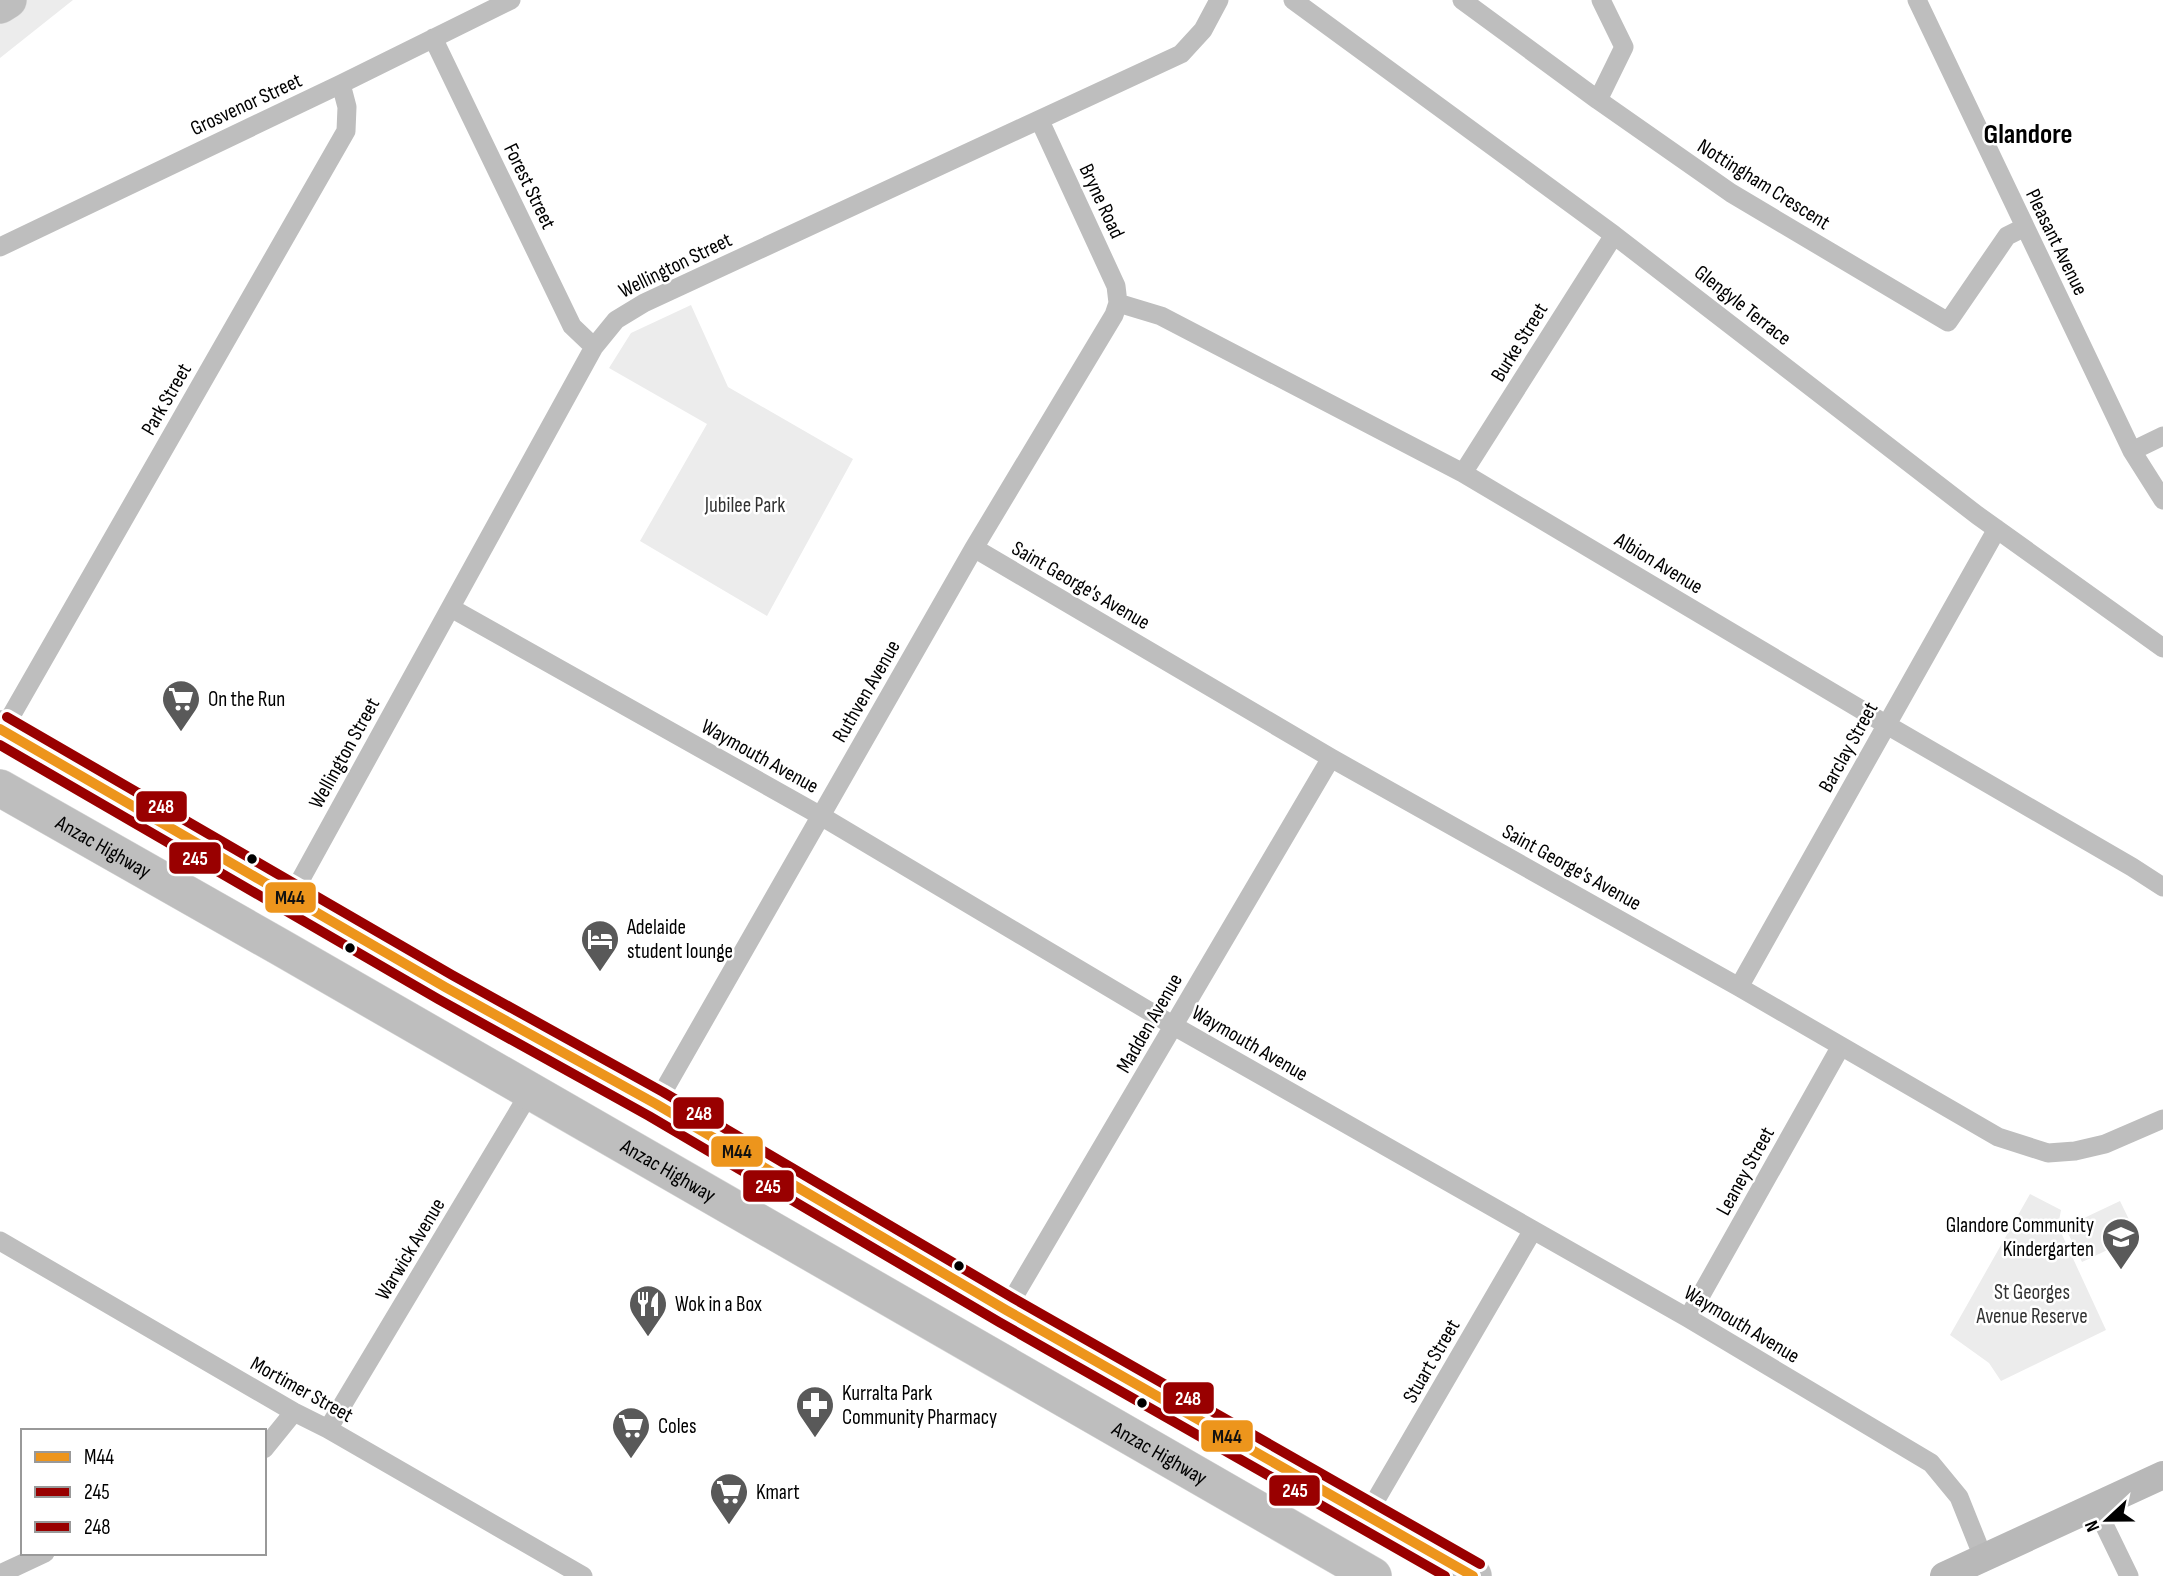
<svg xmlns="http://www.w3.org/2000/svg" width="2163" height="1576" font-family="'Sofia Sans Condensed',sans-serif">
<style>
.green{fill:#ececec}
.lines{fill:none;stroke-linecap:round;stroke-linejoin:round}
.highway-casing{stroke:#dbdbdb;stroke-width:38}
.street{stroke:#bebebe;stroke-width:19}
.secondary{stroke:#b8b8b8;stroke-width:28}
.highway{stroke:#bebebe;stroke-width:37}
.bus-1-casing{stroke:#fff;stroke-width:16}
.bus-2-casing{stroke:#fff;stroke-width:16}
.bus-3-casing{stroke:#fff;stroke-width:16}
.bus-1{stroke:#ed951c;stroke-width:10}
.bus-2{stroke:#900;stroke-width:10}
.bus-3{stroke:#900;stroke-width:10}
.bus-dot{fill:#000;stroke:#fff;stroke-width:2.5}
.labels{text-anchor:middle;stroke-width:5;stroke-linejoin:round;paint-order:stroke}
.street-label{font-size:21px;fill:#000;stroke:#fff}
.park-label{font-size:21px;fill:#333;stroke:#fff}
.poi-label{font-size:21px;fill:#000;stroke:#fff;text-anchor:start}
.district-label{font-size:28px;font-weight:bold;fill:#000;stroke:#fff}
.line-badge{stroke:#fff;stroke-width:2.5}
.badge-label{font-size:19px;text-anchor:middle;font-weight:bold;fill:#fff}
.pale-badge-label{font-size:19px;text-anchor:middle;font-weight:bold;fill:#111}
</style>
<rect width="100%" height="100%" fill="#fff"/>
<path class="green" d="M 23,0 L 73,0 L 0,58 L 0,17 Z
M 691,305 L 728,387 L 853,459 L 767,616 L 640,541 L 707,424 L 609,368 L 631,333 Z
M 2030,1194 L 2061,1210 L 2058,1226 L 2106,1330 L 2001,1381 L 1989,1363 L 1950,1335 Z
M 2120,1201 L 2137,1236 L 2082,1262 L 2065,1227 Z"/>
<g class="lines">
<defs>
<g id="highway">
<path d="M 0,5 L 8,0"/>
<path d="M 0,729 L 130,806 L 445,987 L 656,1104 L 1006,1310 L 1473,1576"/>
<path id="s1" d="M 0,788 L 280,947 L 1373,1576"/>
</g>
</defs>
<use href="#highway" class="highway-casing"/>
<path class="street" d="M 1293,0 L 1614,235 L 1977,515 L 2163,648
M 1462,0 L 1598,100 L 1731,193 L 1948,322 L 2007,236 L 2025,227
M 1917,0 L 2132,451 L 2163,500
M 433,38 L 572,326 L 594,347
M 1598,100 L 1624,47 L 1601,0
M 0,247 L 341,84 L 511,0
M 1118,303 L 1161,316 L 1463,473 L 1887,725 L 2132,867 L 2163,887
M 2132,451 L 2163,436
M 1463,473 L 1614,235
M 974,548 L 1331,758 L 1739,987 L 1998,1137 L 2048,1153 L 2075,1151 L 2105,1144 L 2163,1119
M 451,608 L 821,816 L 1174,1026 L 1688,1318 L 1931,1463 L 1959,1497 L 1983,1557
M 3,730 L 346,131 L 347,107 L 341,84
M 291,897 L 594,347 L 616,320 L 644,303 L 1181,54 L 1203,30 L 1219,0
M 1739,987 L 1997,529
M 656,1104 L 974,548 L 1114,315 L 1118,303 L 1116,286 L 1040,121
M 0,1241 L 294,1412 L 328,1429 L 583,1576
M 1006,1310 L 1331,758
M 1688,1318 L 1841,1046
M 328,1429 L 530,1092
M 264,1449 L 294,1412
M 2096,1508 L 2129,1576
M 1367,1515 L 1533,1230
M 0,1574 L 45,1553"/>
<path class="secondary" d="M 1944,1576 L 2163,1475"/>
<use href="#highway" class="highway"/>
<defs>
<path id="bus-1" d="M 0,729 L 445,987 L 656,1104 L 1006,1310 L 1473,1576"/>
<path id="bus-2" d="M 0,745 L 438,999 L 649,1116 L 999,1322 L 1445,1576"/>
<path id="bus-3" d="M 7,717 L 452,975 L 663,1092 L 1013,1298 L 1480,1564"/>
</defs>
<use href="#bus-1" class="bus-1-casing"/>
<use href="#bus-2" class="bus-2-casing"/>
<use href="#bus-3" class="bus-3-casing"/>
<use href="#bus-1" class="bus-1"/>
<use href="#bus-2" class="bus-2"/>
<use href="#bus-3" class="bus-3"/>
</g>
<defs>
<symbol id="supermarket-pin" viewBox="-11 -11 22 30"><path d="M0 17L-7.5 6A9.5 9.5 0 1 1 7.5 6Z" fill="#595959" stroke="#fff"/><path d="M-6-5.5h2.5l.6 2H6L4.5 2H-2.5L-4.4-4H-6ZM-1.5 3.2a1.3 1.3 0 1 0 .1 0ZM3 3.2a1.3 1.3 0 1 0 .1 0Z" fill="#fff"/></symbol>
<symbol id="hotel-pin" viewBox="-11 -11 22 30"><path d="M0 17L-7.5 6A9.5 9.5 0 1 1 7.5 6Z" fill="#595959" stroke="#fff"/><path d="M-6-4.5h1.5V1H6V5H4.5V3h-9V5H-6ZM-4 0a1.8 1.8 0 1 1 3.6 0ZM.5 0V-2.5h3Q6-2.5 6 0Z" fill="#fff"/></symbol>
<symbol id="school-pin" viewBox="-11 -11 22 30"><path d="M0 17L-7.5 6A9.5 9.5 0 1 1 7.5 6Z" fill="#595959" stroke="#fff"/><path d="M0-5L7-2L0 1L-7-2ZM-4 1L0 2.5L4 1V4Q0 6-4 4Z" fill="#fff"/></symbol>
<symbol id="restaurant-pin" viewBox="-11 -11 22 30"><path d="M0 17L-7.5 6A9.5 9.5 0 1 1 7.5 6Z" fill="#595959" stroke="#fff"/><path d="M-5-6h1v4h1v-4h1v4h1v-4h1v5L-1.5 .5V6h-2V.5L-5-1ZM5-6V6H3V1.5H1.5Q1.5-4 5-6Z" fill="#fff"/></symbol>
<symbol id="pharmacy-pin" viewBox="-11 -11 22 30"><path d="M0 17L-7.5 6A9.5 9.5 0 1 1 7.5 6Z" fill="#595959" stroke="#fff"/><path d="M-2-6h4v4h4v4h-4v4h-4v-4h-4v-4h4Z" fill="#fff"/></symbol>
</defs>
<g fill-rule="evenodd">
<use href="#supermarket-pin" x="159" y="677" width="44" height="60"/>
<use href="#hotel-pin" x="578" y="917" width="44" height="60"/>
<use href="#school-pin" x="2099" y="1215" width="44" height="60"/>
<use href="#restaurant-pin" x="626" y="1282" width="44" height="60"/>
<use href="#pharmacy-pin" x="793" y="1383" width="44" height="60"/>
<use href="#supermarket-pin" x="609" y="1404" width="44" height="60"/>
<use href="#supermarket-pin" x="707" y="1470" width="44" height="60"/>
</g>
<g class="bus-dot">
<circle cx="252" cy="859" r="6"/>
<circle cx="350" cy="948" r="6"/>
<circle cx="959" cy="1266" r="6"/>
<circle cx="1142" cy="1403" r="6"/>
</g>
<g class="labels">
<g class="street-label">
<text transform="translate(246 104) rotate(-25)" y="7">Grosvenor Street</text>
<text transform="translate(1764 184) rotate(32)" y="7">Nottingham Crescent</text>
<text transform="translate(530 186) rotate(64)" y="7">Forest Street</text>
<text transform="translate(1102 201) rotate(65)" y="7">Bryne Road</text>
<text transform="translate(2057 242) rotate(64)" y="7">Pleasant Avenue</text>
<text transform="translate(675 265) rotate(-26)" y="7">Wellington Street</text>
<text transform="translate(1743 305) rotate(38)" y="7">Glengyle Terrace</text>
<text transform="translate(1519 342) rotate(-58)" y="7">Burke Street</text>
<text transform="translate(166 399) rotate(-60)" y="7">Park Street</text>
<text transform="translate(1659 563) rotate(31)" y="7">Albion Avenue</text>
<text transform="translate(1081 585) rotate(30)" y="7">Saint George's Avenue</text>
<text transform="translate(866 691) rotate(-60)" y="7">Ruthven Avenue</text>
<text transform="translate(1848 747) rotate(-61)" y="7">Barclay Street</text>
<text transform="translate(344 753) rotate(-61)" y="7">Wellington Street</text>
<text transform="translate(760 756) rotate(29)" y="7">Waymouth Avenue</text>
<text dy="7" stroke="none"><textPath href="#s1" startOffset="119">Anzac Highway</textPath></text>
<text transform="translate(1572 867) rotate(29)" y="7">Saint George's Avenue</text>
<text transform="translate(1149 1023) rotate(-60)" y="7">Madden Avenue</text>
<text transform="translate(1250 1043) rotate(30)" y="7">Waymouth Avenue</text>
<text transform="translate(1745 1171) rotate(-61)" y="7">Leaney Street</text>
<text dy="7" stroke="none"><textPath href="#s1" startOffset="770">Anzac Highway</textPath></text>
<text transform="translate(410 1249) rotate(-59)" y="7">Warwick Avenue</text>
<text transform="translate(1742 1324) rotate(31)" y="7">Waymouth Avenue</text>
<text transform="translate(1431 1361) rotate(-60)" y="7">Stuart Street</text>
<text transform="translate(302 1389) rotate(29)" y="7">Mortimer Street</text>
<text dy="7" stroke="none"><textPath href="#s1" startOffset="1337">Anzac Highway</textPath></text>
</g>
<g class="park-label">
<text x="745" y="512">Jubilee Park</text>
<text x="2032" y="1299">St Georges<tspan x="2032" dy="24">Avenue Reserve</tspan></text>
</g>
<g class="poi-label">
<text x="208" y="706">On the Run</text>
<text x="627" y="934">Adelaide<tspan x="627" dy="24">student lounge</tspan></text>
<text x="2094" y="1232" text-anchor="end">Glandore Community<tspan x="2094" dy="24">Kindergarten</tspan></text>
<text x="675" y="1311">Wok in a Box</text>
<text x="842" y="1400">Kurralta Park<tspan x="842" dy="24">Community Pharmacy</tspan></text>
<text x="658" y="1433">Coles</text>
<text x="756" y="1499">Kmart</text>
</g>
<g class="district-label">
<text x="2028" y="143">Glandore</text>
</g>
</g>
<g class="line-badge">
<rect x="135" y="790" width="53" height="33" rx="7" fill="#900"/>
<rect x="168" y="841" width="54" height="34" rx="7" fill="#900"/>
<rect x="264" y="881" width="53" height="33" rx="7" fill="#ed951c"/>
<rect x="672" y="1096" width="53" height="34" rx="7" fill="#900"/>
<rect x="710" y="1135" width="54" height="33" rx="7" fill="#ed951c"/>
<rect x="742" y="1169" width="53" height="34" rx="7" fill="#900"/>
<rect x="1162" y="1381" width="53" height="34" rx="7" fill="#900"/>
<rect x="1200" y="1419" width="54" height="34" rx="7" fill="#ed951c"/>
<rect x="1268" y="1474" width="53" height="33" rx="7" fill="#900"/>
</g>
<g class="badge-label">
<text x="161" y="813">248</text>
<text x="195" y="865">245</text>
<text x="699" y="1120">248</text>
<text x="768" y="1193">245</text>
<text x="1188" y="1405">248</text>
<text x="1295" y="1497">245</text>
</g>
<g class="pale-badge-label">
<text x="290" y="904">M44</text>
<text x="737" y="1158">M44</text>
<text x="1227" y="1443">M44</text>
</g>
<rect x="21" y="1429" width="245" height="126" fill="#ffffff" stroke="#999999" stroke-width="2"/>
<rect x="35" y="1452" width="35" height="10" fill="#ed951c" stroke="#999999" stroke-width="2"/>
<text x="84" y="1464" font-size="21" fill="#000000">M44</text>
<rect x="35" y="1487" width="35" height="10" fill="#990000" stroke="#999999" stroke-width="2"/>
<text x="84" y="1499" font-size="21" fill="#000000">245</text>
<rect x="35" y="1522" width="35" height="10" fill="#990000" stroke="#999999" stroke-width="2"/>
<text x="84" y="1534" font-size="21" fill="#000000">248</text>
<g transform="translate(2107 1520) rotate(248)" stroke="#ffffff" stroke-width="5" paint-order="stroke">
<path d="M0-5L12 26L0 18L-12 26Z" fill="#000000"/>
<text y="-10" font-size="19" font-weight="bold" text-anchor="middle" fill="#000000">N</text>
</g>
</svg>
